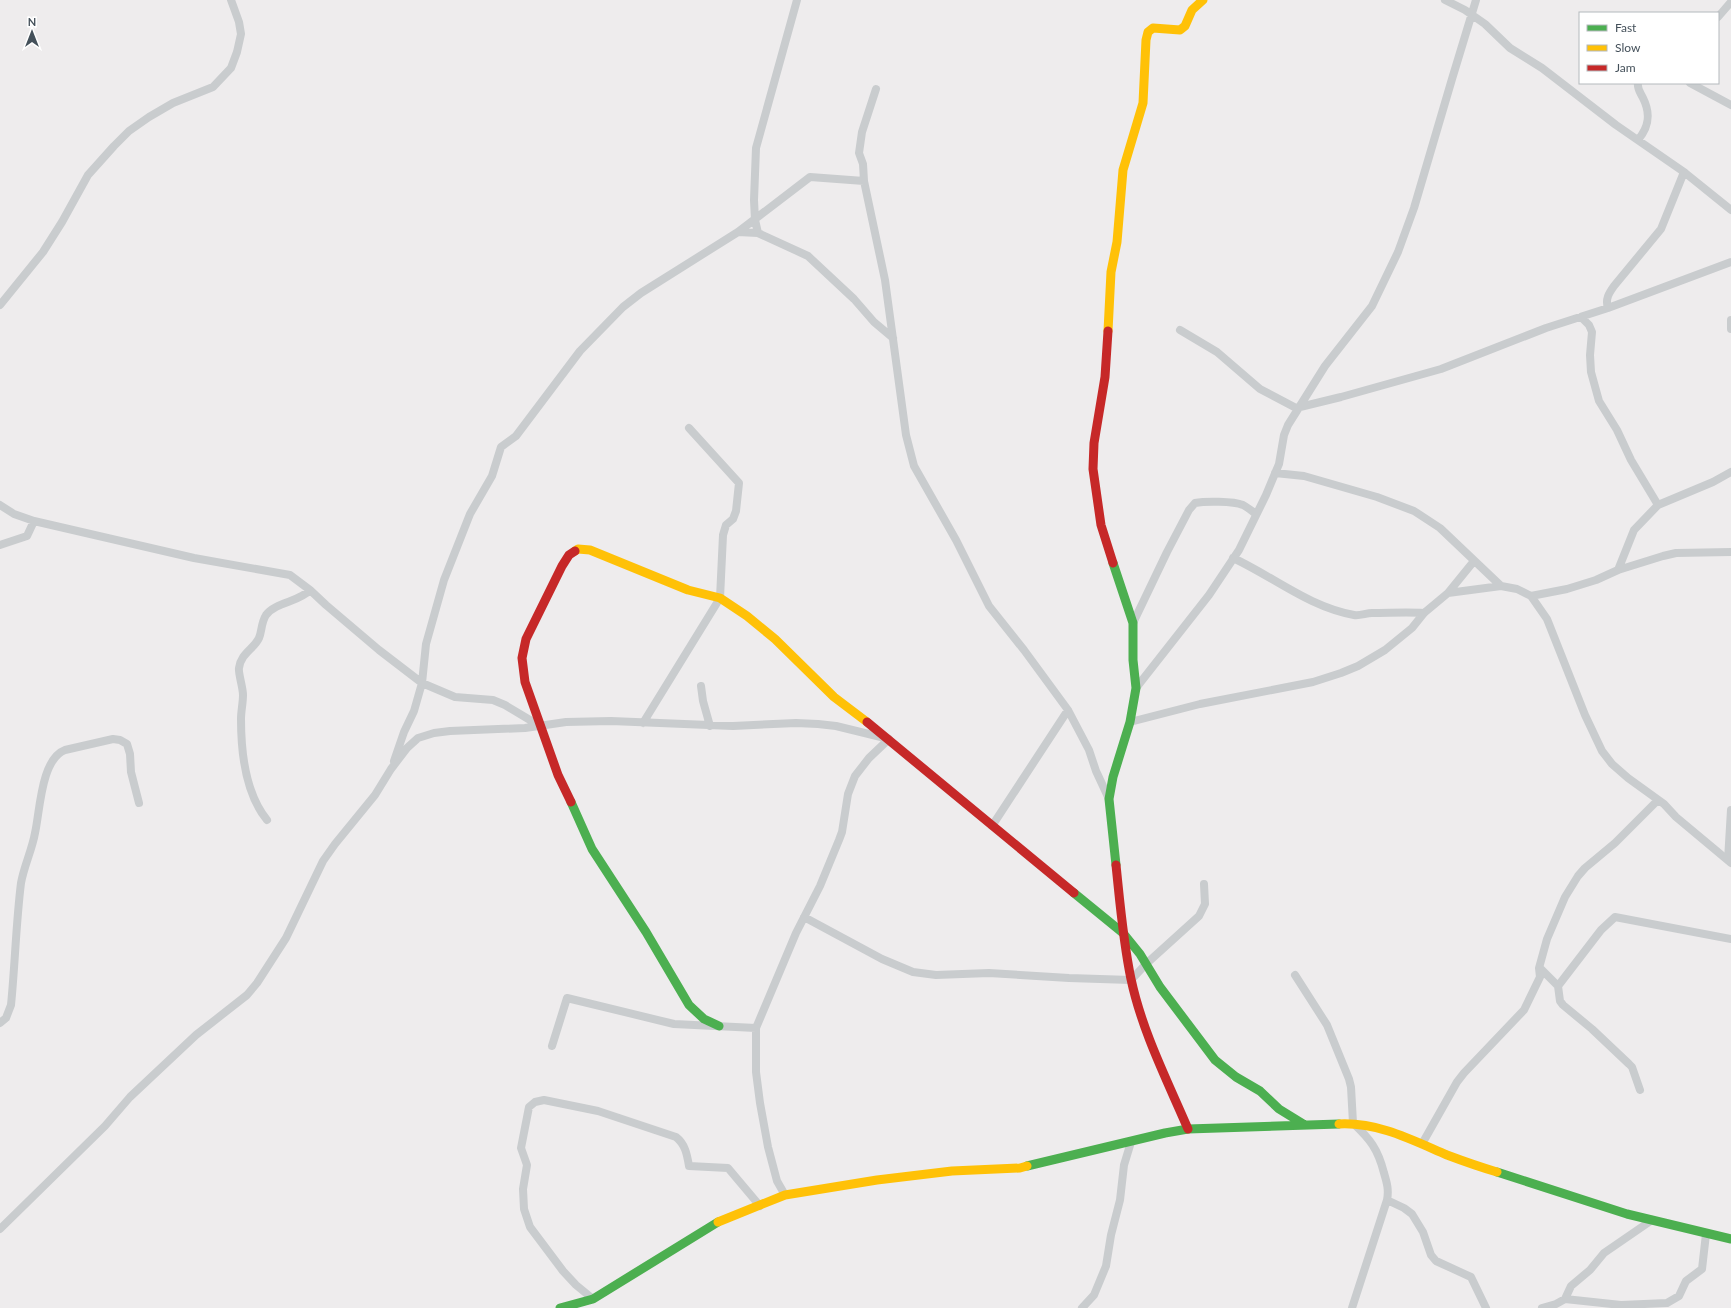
<svg xmlns="http://www.w3.org/2000/svg" width="1731" height="1308" font-family="Lato,sans-serif">
<style>
.lines{fill:none;stroke-linecap:round;stroke-linejoin:round}
.street{stroke:#c9ccce;stroke-width:8}
.fast{stroke:#4caf50;stroke-width:9}
.slow{stroke:#ffc107;stroke-width:9}
.jam{stroke:#c62828;stroke-width:9}
</style>
<rect width="100%" height="100%" fill="#eeeced"/>
<g class="lines">
<path class="street" d="M 1445,0 L 1465,10 L 1485,24 L 1510,48 L 1542,68 L 1616,125 L 1684,172 L 1731,210
M 1718,17 L 1731,2
M 1638,83 C 1637,89 1640,92 1643,98 C 1651,114 1649,127 1638,140
M 1690,83 L 1731,105
M 876,89 L 862,132 L 859,153 L 863,164 L 864,181 L 885,280 L 906,435 L 914,466 L 956,540 L 989,606 L 1024,650 L 1068,710 L 1089,750 L 1096,771 L 1109,799
M 738,232 L 758,233 L 808,256 L 854,299 L 874,322 L 893,338
M 758,233 L 755,220 L 754,200 L 756,148 L 797,0
M 0,305 L 43,252 L 62,222 L 88,175 L 114,146 L 129,131 L 149,117 L 173,103 L 213,87 L 231,68 L 237,52 L 241,34 L 239,22 L 231,0
M 1608,308 C 1605,299 1609,293 1614,286 L 1661,229 L 1684,172
M 1581,317 L 1589,325 L 1592,332 L 1590,355 L 1591,372 L 1599,401 L 1617,430 L 1631,460 L 1658,505 L 1634,530 L 1618,570
M 1731,320 L 1731,329
M 1180,330 L 1217,352 L 1260,389 L 1298,409
M 1300,407 L 1341,397 L 1441,369 L 1546,328 L 1608,308 L 1731,262
M 1275,473 L 1304,476 L 1377,497 L 1414,511 L 1440,528 L 1501,586 L 1517,589 L 1531,596 L 1547,619 L 1585,715 L 1602,751 L 1612,764 L 1628,778 L 1664,804 L 1676,817 L 1731,863
M 0,505 L 14,514 L 34,521 L 194,558 L 290,575 L 310,590 L 326,605 L 379,650 L 422,683 L 414,711 L 404,732 L 394,761
M 1658,505 L 1713,482 L 1731,472
M 0,545 L 27,536 L 34,521
M 1233,558 C 1274,577 1309,607 1354,615 C 1360,616 1366,613 1372,613 C 1389,613 1407,612 1424,613
M 1448,593 L 1474,561
M 1531,596 L 1567,589 L 1596,580 L 1618,570 L 1663,556 L 1676,553 L 1731,552
M 1133,623 L 1167,552 L 1189,510 L 1195,503 C 1205,501 1233,501 1243,505 C 1247,507 1252,511 1256,514
M 701,686 L 703,701 L 710,726
M 1136,688 L 1209,595 L 1239,550 L 1266,495 L 1279,464 L 1284,435 L 1288,425 L 1325,366 L 1372,306 L 1398,252 L 1414,208 L 1452,79 L 1476,0
M 1130,722 L 1200,704 L 1313,682 L 1341,673 L 1358,666 L 1385,650 L 1412,628 L 1424,613 L 1448,593 L 1501,586
M 643,723 L 720,598 L 723,535 L 726,525 L 733,519 L 736,511 L 739,483 L 689,428
M 540,726 L 505,705 L 493,700 L 455,697 L 422,683 L 426,644 L 444,580 L 470,514 L 492,476 L 501,447 L 516,436 L 580,351 L 623,307 L 641,293 L 738,232 L 810,177 L 864,181
M 267,820 C 245,793 241,752 241,719 C 241,711 243,703 243,695 C 243,687 238,673 239,668 C 241,653 254,649 259,638 C 262,631 261,623 266,615 C 276,602 299,602 310,590
M 992,826 L 1068,710
M 1728,860 L 1731,810
M 804,917 L 882,959 L 913,972 L 936,975 L 989,973 L 1069,978 L 1131,980 L 1146,964 L 1199,916 L 1205,904 L 1204,884
M 1540,968 L 1558,986 L 1560,1001 L 1563,1005 L 1592,1029 L 1629,1064 L 1632,1067 L 1640,1090
M 1295,975 L 1327,1025 L 1349,1079 L 1351,1087 L 1353,1123 C 1370,1139 1378,1149 1384,1173 C 1387,1183 1389,1190 1387,1200 L 1352,1308
M 1558,986 L 1601,930 L 1615,917 L 1731,939
M 0,1023 L 6,1018 L 11,1005 C 15,965 16,923 21,883 C 24,866 32,850 35,833 C 40,811 41,759 65,750 L 113,739 L 120,740 L 127,744 L 130,754 L 131,772 L 139,803
M 552,1046 L 567,998 L 674,1024 L 756,1028
M 1422,1144 L 1457,1082 L 1464,1073 L 1524,1010 L 1540,977 L 1539,968 L 1547,939 L 1565,897 L 1578,876 L 1585,868 L 1615,843 L 1658,800
M 785,1195 L 777,1181 L 768,1147 L 760,1103 L 756,1072 L 756,1028 L 796,933 L 820,886 L 839,840 L 842,832 L 848,794 L 855,776 L 869,758 L 889,739
M 1387,1200 L 1404,1208 L 1412,1214 L 1423,1232 L 1431,1255 L 1436,1261 L 1471,1277 L 1486,1308
M 0,1229 L 105,1126 L 130,1097 L 196,1035 L 247,995 L 257,983 L 286,938 L 323,861 L 335,844 L 375,795 L 391,769 L 407,748 L 418,738 L 434,733 L 450,731 L 525,728 L 566,722 L 611,721 L 733,726 L 796,723 L 818,724 L 836,726 L 885,738
M 593,1299 L 576,1285 L 563,1271 L 530,1227 L 524,1209 L 523,1189 L 527,1165 L 521,1148 L 529,1107 L 535,1102 L 544,1100 L 598,1111 L 676,1137 C 685,1144 687,1154 689,1166 L 728,1168 L 760,1206
M 1565,1299 L 1621,1305 L 1667,1303 L 1679,1296 L 1686,1281 L 1702,1269 L 1706,1234
M 1082,1308 L 1094,1295 L 1106,1266 L 1111,1235 L 1120,1200 L 1124,1165 L 1131,1142
M 1542,1308 L 1556,1304 L 1565,1299 L 1571,1286 L 1590,1270 L 1604,1253 L 1652,1220"/>
<path class="fast" d="M 1113,563 L 1133,623 L 1133,660 L 1136,688 L 1130,722 L 1113,777 L 1109,799 L 1116,865
M 571,802 L 592,849 L 646,932 L 689,1005 L 704,1019 L 719,1026
M 1074,893 L 1123,933 L 1140,954 L 1160,987 L 1215,1060 L 1236,1077 L 1260,1091 L 1279,1109 L 1305,1125
M 1027,1166 L 1165,1133 L 1188,1129 L 1339,1124
M 1497,1172 L 1627,1214 L 1731,1239
M 560,1308 L 593,1299 L 718,1222"/>
<path class="slow" d="M 1108,331 L 1111,272 L 1117,242 L 1123,170 L 1143,103 L 1146,40 L 1148,32 L 1153,28 L 1180,30 L 1185,26 L 1192,10 L 1203,0
M 575,551 L 578,549 L 590,550 L 688,590 L 720,598 L 747,616 L 775,639 L 834,697 L 867,722
M 1339,1124 C 1378,1122 1412,1140 1447,1155 C 1463,1161 1480,1167 1497,1172
M 718,1222 L 785,1195 L 877,1180 L 952,1171 L 1020,1168 L 1027,1166"/>
<path class="jam" d="M 1108,331 L 1105,377 L 1094,443 L 1093,469 L 1101,525 L 1113,563
M 867,722 L 1074,893
M 571,802 L 558,775 L 525,682 L 522,658 L 526,639 L 562,566 L 569,555 L 575,551
M 1116,865 C 1120,903 1123,941 1131,979 C 1142,1031 1167,1080 1188,1129"/>
</g>
<rect x="1579" y="12" width="140" height="72" fill="#ffffff" stroke="#b4b9bd"/>
<rect x="1587" y="25" width="20" height="6" fill="#4caf50" stroke="#b4b9bd"/>
<text x="1615" y="32" font-size="12" fill="#44505a">Fast</text>
<rect x="1587" y="45" width="20" height="6" fill="#ffc107" stroke="#b4b9bd"/>
<text x="1615" y="52" font-size="12" fill="#44505a">Slow</text>
<rect x="1587" y="65" width="20" height="6" fill="#c62828" stroke="#b4b9bd"/>
<text x="1615" y="72" font-size="12" fill="#44505a">Jam</text>
<g transform="translate(32 32)" stroke="#ffffff" stroke-width="3" paint-order="stroke">
<path d="M0-3L7 15L0 10L-7 15Z" fill="#44505a"/>
<text y="-6" font-size="11" font-weight="bold" text-anchor="middle" fill="#44505a">N</text>
</g>
</svg>
